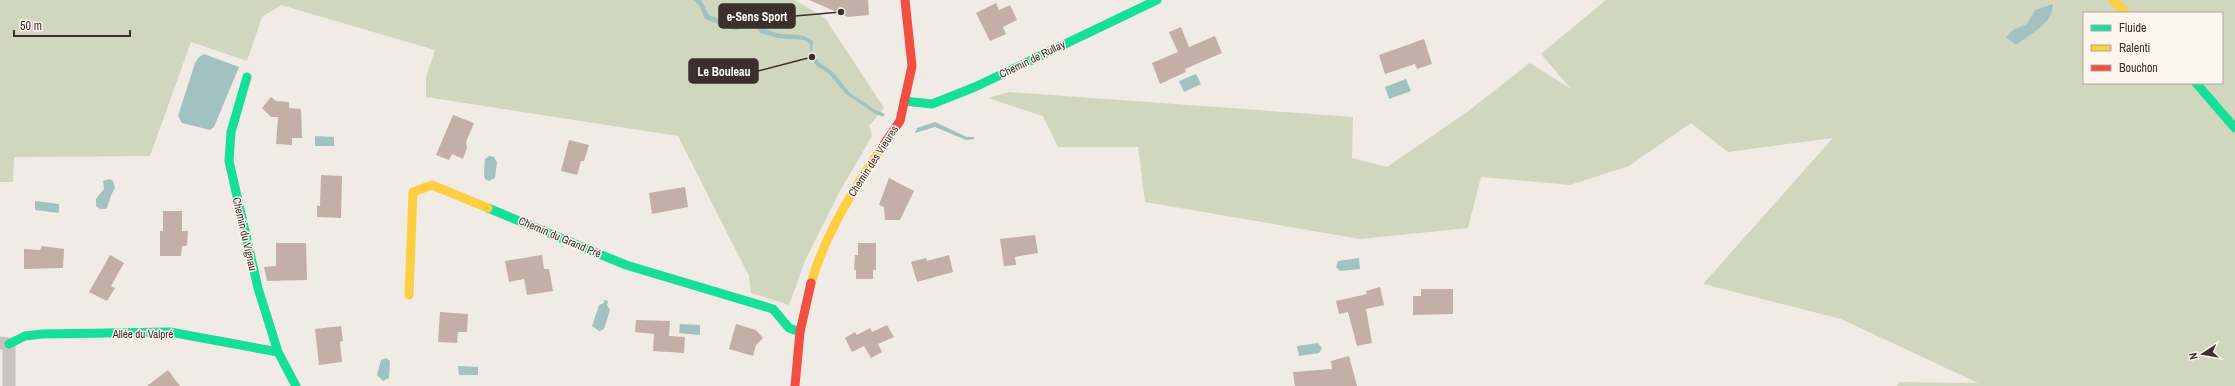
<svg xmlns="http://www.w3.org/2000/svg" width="2235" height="386" font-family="'Archivo Narrow',sans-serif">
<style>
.green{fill:#d1d6bf;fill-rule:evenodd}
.water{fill:#a1c2c1}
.building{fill:#c3afa7}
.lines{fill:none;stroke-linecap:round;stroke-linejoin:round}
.street{stroke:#c9c3be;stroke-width:13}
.fast{stroke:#16e098;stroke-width:9}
.slow{stroke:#ffcf43;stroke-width:9}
.jam{stroke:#f24e42;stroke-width:9}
.labels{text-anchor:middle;stroke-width:3;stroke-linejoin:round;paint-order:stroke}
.street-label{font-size:11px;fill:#3b302b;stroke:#fbf5ee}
.leader{fill:none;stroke:#3b302b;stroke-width:1.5}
.callout-dot{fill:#3b302b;stroke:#fbf5ee;stroke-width:1.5}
.callout{fill:#3b302b;stroke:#3b302b;stroke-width:1.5}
.callout-label{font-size:12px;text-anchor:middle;font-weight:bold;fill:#fff}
</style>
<rect width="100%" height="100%" fill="#f0ebe5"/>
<path class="green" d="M 0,0 L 795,0 L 825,18 L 884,108 L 869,126 L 872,136 L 840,191 L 805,261 L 789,305 L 751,293 L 749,276 L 678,136 L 426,97 L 426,77 L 435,50 L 281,5 L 262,17 L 247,61 L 191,42 L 150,156 L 14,157 L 13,182 L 0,182 Z
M 1606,0 L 2235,0 L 2235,386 L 1897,386 L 1899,382 L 1978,383 L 1841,319 L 1703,284 L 1833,138 L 1728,152 L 1691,123 L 1629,166 L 1570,185 L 1481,177 L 1468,228 L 1360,239 L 1145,202 L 1138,147 L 1058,147 L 1043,116 L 988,98 L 1009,92 L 1353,117 L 1352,158 L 1387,167 L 1467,112 L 1530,63 L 1571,89 L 1541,54 ZM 2084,13 L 2222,13 L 2222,83 L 2084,83 Z"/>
<path class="water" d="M 693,0 L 701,0 L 709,15 L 736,25 L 742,20 C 756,20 763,30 777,33 C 791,37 800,31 813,41 L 812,51 L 819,62 L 833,72 L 850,93 L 875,110 L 885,114 L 883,117 L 874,113 L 846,94 L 829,74 L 817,66 L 811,59 L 810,44 L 804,40 L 778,38 L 761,33 L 754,26 L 746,24 L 738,30 L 734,30 L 705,19 L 699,5 Z
M 2053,4 C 2052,26 2031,32 2016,45 L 2006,37 L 2013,30 L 2027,24 L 2035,10 Z
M 204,54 L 239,67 L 214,127 L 210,130 L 182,123 L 178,116 L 195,63 L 199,57 Z
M 1196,74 L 1201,84 L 1184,92 L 1179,81 Z
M 1406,79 L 1411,91 L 1389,99 L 1385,87 Z
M 935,122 L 967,137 L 974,137 L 974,139 L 966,140 L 935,127 L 915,133 L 917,128 Z
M 315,136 L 334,137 L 334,146 L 315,146 Z
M 489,156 L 494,157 L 497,162 L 495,178 L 489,181 L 485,179 L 484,174 L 485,159 Z
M 110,179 L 113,181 L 115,188 C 110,195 109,205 106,209 L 100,209 L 96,206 L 96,199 L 104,189 L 103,181 Z
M 35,201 L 59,204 L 59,213 L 35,210 Z
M 1359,258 L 1360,269 L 1340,271 L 1336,267 L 1338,261 Z
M 604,300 L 608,301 L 607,305 L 610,310 L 604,329 L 599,331 L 592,326 L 599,305 L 604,303 Z
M 680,324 L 700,325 L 700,335 L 679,333 Z
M 1318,343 L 1322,348 L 1319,353 L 1299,356 L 1297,346 Z
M 386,358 L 390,361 L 389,378 L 383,381 L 377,375 L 381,360 Z
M 458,366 L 478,367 L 478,375 L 459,375 Z"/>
<path class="building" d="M 809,0 L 868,0 L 869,15 L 848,17 Z
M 996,3 L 999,10 L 1010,5 L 1017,20 L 1003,27 L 1006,34 L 990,41 L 976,13 Z
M 1181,27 L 1189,47 L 1215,36 L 1222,53 L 1185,69 L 1186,72 L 1160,84 L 1152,63 L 1178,52 L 1169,32 Z
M 1424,39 L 1432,64 L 1417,69 L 1415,64 L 1385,74 L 1379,55 Z
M 271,97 L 276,101 L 289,102 L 289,108 L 301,109 L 302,138 L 292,138 L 292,145 L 276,144 L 278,117 L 271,117 L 262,108 Z
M 453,115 L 474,123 L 466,142 L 467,148 L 463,159 L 452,154 L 449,160 L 436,155 Z
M 569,140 L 589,145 L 584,161 L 581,161 L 577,175 L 561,171 Z
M 321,175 L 342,176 L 341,218 L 317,217 L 317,206 L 320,206 Z
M 889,178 L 914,191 L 900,220 L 885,220 L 884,207 L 879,205 Z
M 685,187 L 688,207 L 652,214 L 649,193 Z
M 163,211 L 182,211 L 182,231 L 188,231 L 187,246 L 182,246 L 181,256 L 160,256 L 160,231 L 163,231 Z
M 1035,235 L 1038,253 L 1015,257 L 1016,265 L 1004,266 L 1000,239 Z
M 276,243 L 306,243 L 307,280 L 267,281 L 264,267 L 276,266 Z
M 858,243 L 876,243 L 876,270 L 873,270 L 873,279 L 856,279 L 856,270 L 854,270 L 855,255 L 858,255 Z
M 42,246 L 64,249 L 63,268 L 24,269 L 24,249 L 40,250 Z
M 110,255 L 124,263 L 111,286 L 115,288 L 107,301 L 89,292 Z
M 542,255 L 544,269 L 549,269 L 553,291 L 527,295 L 524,279 L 509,282 L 505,261 Z
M 949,255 L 953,272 L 917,282 L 911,262 L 926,258 L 927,261 Z
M 1380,287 L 1384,305 L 1366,309 L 1372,343 L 1357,346 L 1348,312 L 1339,314 L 1336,301 L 1367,294 L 1366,291 Z
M 1421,289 L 1453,289 L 1453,314 L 1413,315 L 1413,296 L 1421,296 Z
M 440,312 L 468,314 L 467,332 L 458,332 L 457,343 L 438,342 Z
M 636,320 L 670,321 L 669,336 L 685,337 L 684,353 L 653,351 L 654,334 L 635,332 Z
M 736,324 L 756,330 L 763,338 L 756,345 L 753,356 L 729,349 Z
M 887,325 L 894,337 L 878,344 L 882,352 L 871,358 L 864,346 L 852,352 L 845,338 L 855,332 L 857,335 L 870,328 L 872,332 Z
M 341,326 L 343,341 L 340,342 L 342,362 L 319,365 L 315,329 Z
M 1349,356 L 1357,386 L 1295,386 L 1293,372 L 1332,369 L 1331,361 Z
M 168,370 L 180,386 L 147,386 Z"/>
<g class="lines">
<path class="street" d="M 0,343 L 9,344 L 9,386"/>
<path class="fast" d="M 247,77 L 231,132 L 229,161 L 258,288 L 278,352 L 296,386
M 2196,83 L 2235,128
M 904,101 L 932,104 L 975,87 L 1157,0
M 488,208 L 626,265 L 773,309 L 789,328 L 800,332
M 9,344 L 25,336 L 42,334 L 170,332 L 278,352"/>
<path class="slow" d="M 2113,0 L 2126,13
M 811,283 C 825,235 854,188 882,147
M 409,295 L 413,192 L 432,185 L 488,208"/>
<path class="jam" d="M 882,147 L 900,121 L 912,66 L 905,0
M 795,386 L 800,332 L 811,283"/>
</g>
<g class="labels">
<g class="street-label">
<text transform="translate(1032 59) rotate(-26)" y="4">Chemin de Rullay</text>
<text transform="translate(873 161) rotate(-57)" y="4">Chemin des Vieures</text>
<text transform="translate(245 234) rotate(77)" y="4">Chemin du Vignau</text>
<text transform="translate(560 237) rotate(23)" y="4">Chemin du Grand Pré</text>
<text x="143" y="338">Allée du Valpré</text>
</g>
</g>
<path class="leader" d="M841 12L795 16M812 57L758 71"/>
<g class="callout-dot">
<circle cx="841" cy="12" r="4"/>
<circle cx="812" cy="57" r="4"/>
</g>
<g class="callout">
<rect x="719" y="4" width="76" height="24" rx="4"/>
<rect x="689" y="59" width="69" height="24" rx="4"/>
</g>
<g class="callout-label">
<text x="757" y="21">e-Sens Sport</text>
<text x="724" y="76">Le Bouleau</text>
</g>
<rect x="2083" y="12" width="140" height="72" fill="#fbf5ee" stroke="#aea6a0"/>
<rect x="2091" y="25" width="20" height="6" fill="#16e098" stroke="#aea6a0"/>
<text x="2119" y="32" font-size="12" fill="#3b302b">Fluide</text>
<rect x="2091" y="45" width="20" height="6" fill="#ffcf43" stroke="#aea6a0"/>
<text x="2119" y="52" font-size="12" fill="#3b302b">Ralenti</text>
<rect x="2091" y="65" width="20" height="6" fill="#f24e42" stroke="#aea6a0"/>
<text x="2119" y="72" font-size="12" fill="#3b302b">Bouchon</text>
<g transform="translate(2203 354) rotate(258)" stroke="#fbf5ee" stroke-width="3" paint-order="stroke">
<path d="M0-3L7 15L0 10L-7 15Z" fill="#3b302b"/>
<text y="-6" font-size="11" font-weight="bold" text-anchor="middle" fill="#3b302b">N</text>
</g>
<path d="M14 30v6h116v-6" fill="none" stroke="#3b302b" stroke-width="2"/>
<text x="20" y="30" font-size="12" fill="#3b302b" stroke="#fbf5ee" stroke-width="3" paint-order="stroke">50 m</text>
</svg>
